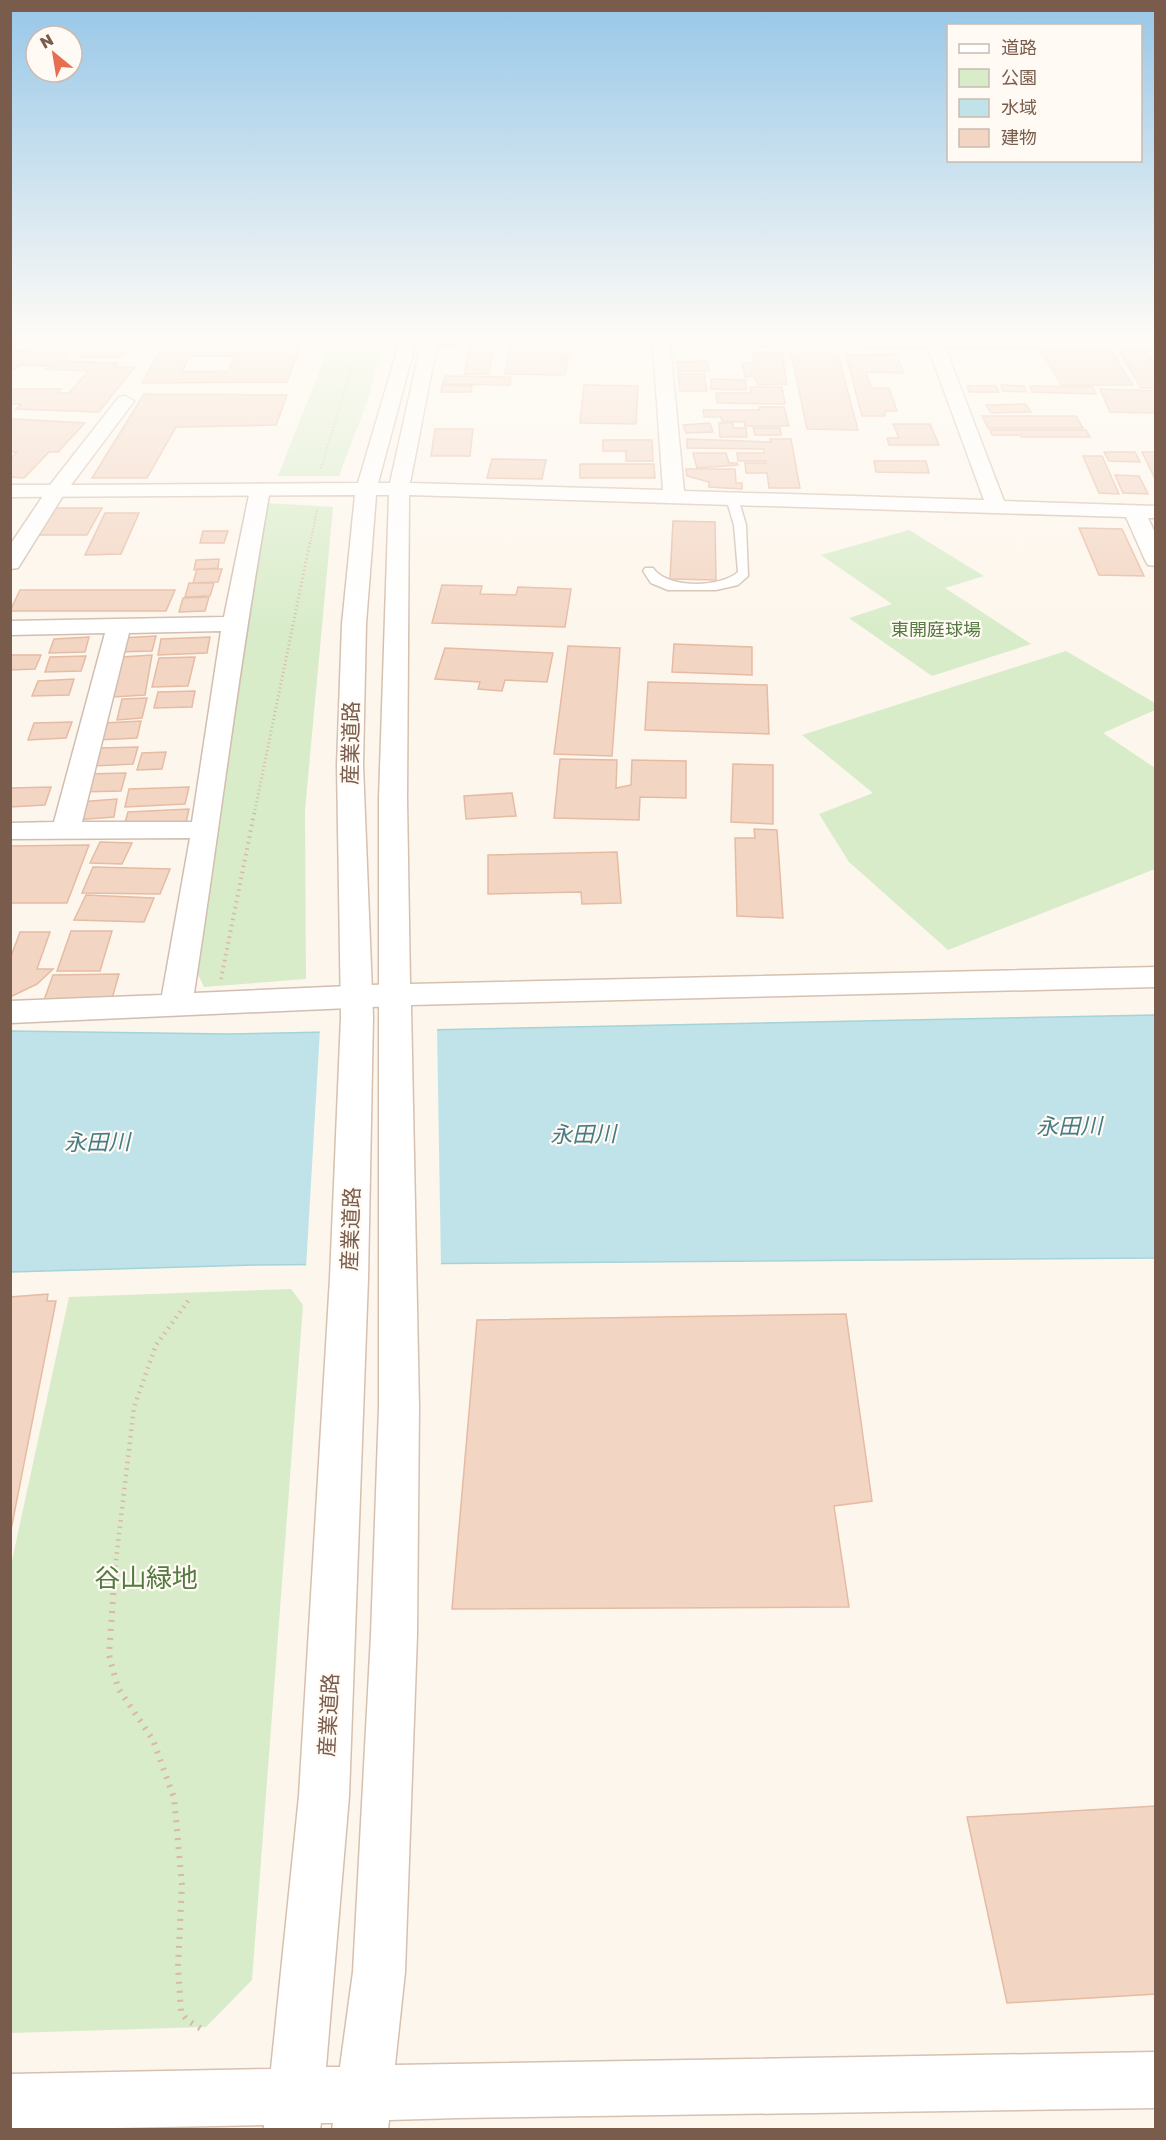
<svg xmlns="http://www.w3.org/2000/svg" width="1166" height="2140" font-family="'Golos Text','Noto Sans JP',sans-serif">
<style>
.green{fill:#d8ecc9}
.water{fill:#bfe3e8;stroke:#a5d3da;stroke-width:1.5}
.pier{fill:#fdf6ec}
.building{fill:#f3d5c3;stroke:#e6bba3;stroke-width:1.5;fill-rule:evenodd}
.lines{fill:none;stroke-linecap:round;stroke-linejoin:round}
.lane-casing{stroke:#d1beb0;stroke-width:3}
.street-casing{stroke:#d1beb0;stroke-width:3}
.secondary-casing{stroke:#d6c0b0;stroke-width:3}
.path-far4{stroke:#d9b8a5;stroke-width:2;stroke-dasharray:1 2;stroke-linecap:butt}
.path-far3{stroke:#d9b8a5;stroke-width:3;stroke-dasharray:1 3;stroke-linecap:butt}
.path-far2{stroke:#d9b8a5;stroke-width:4;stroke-dasharray:1.5 4.5;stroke-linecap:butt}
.path-far1{stroke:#d9b8a5;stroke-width:4.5;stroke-dasharray:1.5 5;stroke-linecap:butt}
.path{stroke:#d9b8a5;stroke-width:6;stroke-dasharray:2 7;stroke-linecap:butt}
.lane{fill:#fff;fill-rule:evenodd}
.street{fill:#fff;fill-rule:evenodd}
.secondary{fill:#fff;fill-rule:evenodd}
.labels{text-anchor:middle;stroke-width:4.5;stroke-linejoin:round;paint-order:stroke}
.far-park-label{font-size:18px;fill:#537a41;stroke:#fffaf3}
.street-label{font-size:21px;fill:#7a5c4d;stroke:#fffaf3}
.water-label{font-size:22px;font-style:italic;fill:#437c86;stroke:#fffaf3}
.near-park-label{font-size:26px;fill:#537a41;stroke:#fffaf3}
</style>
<rect width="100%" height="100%" fill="#fdf6ec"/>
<path class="green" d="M 334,334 L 384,334 L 370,394 L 339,476 L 278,476 Z
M 265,503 L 333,507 L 305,810 L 306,979 L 204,987 L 194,966 Z
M 909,530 L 984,576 L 945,588 L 1031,644 L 932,676 L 849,618 L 892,604 L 821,555 Z
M 1066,651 L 1155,703 L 1155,710 L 1103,733 L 1155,768 L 1155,869 L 948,950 L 849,862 L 819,814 L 873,793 L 802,735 Z
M 291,1289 L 303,1305 L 252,1980 L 206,2027 L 11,2033 L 11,1565 L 69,1297 Z"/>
<path class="water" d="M 1155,1015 L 1155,1258 L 254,1265 L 11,1272 L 10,1031 L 228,1034 Z"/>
<path class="pier" d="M 437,1027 L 441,1267 L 306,1268 L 320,1029 Z"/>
<path class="building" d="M 101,334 L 139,334 L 119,358 L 81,357 Z
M 42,336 L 81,337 L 59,361 L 118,363 L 115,367 L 135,367 L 99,412 L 16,409 L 21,404 L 10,404 L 10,389 L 61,389 L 57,393 L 69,393 L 88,371 L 46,369 L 49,366 L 19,365 L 15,369 L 10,369 L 10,350 L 28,351 Z
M 168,336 L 304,336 L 287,382 L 142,383 ZM 190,356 L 235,356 L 228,371 L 182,372 Z
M 790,347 L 836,347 L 858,430 L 807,429 Z
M 1117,347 L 1144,348 L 1156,366 L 1156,388 L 1141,388 Z
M 470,348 L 494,348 L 489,374 L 464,374 Z
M 510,348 L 569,349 L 565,375 L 505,374 Z
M 1041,350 L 1110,350 L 1133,385 L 1061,385 Z
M 752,353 L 782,353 L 787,384 L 758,385 L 754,376 L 745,377 L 742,363 L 754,363 Z
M 897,354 L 903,373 L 866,372 L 871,388 L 889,388 L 897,411 L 885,411 L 885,416 L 862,416 L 846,355 Z
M 707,361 L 709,371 L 678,371 L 676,362 Z
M 678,374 L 704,374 L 707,391 L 680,391 Z
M 445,376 L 511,377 L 510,385 L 443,384 Z
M 711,379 L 746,380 L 746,390 L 711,389 Z
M 442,385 L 472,386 L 471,392 L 441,392 Z
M 584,385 L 638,386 L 636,424 L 580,423 Z
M 1001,385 L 1024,386 L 1026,392 L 1003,391 Z
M 967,386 L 996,386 L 999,392 L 969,392 Z
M 1030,386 L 1093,387 L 1096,394 L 1032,392 Z
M 750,387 L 782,387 L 785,404 L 717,403 L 716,393 L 751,393 Z
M 1100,389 L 1156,391 L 1156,413 L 1110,412 Z
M 144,394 L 287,395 L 276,425 L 176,427 L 147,478 L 92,478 Z
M 1025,404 L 1031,412 L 991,413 L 986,405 Z
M 759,407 L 784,407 L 789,426 L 745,426 L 744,422 L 722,421 L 721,417 L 704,417 L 703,410 L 760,410 Z
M 982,416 L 1076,416 L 1083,428 L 988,428 Z
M 14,419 L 85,423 L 58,452 L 49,452 L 24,478 L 10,477 L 10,459 L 17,452 L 10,452 L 10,422 Z
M 710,423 L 713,432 L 686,433 L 683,425 Z
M 719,423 L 733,423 L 733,428 L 746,428 L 747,437 L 720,437 Z
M 893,424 L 930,424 L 939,445 L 889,445 L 887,438 L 899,438 Z
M 753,428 L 780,428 L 781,435 L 755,435 Z
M 435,429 L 473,429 L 470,456 L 431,456 Z
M 990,430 L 1086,430 L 1090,437 L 1021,437 L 1020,435 L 992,435 Z
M 687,439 L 771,442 L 770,439 L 791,439 L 800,488 L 769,488 L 767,473 L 746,473 L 745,463 L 766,463 L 766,461 L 738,461 L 737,453 L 764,453 L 764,449 L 687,448 Z
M 603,440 L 652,440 L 653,461 L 626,461 L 626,451 L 603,451 Z
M 1104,452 L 1135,452 L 1140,462 L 1109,461 Z
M 1142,452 L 1156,452 L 1156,481 Z
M 693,453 L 726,453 L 729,463 L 737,463 L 738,465 L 697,468 Z
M 1083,456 L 1102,456 L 1119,494 L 1099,493 Z
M 492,459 L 546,460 L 542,479 L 487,478 Z
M 874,461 L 926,461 L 929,473 L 876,472 Z
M 580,464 L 654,464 L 655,478 L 580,478 Z
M 686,469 L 735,469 L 736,483 L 742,483 L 742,489 L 709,487 L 709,482 L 687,476 Z
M 1115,475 L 1139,476 L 1148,494 L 1123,493 Z
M 55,508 L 102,508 L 87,535 L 39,535 Z
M 105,513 L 139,513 L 121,554 L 85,555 Z
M 673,521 L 715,522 L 716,580 L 670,579 Z
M 1079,528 L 1122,529 L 1144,576 L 1099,575 Z
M 203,531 L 228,531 L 224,543 L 200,543 Z
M 219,559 L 218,568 L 194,570 L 196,560 Z
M 197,569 L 222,569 L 218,582 L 193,583 Z
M 189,583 L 214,583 L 210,596 L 185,597 Z
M 442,585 L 482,586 L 480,594 L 516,595 L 518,587 L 571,589 L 565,627 L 432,623 Z
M 20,590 L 175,590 L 166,611 L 10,611 Z
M 209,597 L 205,611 L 179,612 L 183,598 Z
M 156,636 L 152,651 L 116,652 L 121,638 Z
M 89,637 L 85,652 L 49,653 L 54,639 Z
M 210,637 L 207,653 L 158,655 L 161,639 Z
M 674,644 L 752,647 L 752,675 L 672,672 Z
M 568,646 L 620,648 L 612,756 L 554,754 Z
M 445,648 L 553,653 L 547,682 L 505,680 L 502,691 L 478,689 L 480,682 L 435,679 Z
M 10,655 L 41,655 L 35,669 L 10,670 Z
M 152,655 L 145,695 L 113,697 L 122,657 Z
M 86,656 L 81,671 L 45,672 L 50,657 Z
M 195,657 L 188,686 L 152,687 L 159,658 Z
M 74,679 L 69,695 L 32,696 L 38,681 Z
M 648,682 L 767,685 L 769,734 L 645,730 Z
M 195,691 L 192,707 L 154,708 L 158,692 Z
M 147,698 L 142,718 L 117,720 L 122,699 Z
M 141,721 L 137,738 L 98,740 L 103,723 Z
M 72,722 L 66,738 L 28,740 L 34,723 Z
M 138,747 L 133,764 L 94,766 L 99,748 Z
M 166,752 L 162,769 L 137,770 L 142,753 Z
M 560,759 L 617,760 L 616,788 L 631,785 L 632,760 L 686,761 L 686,798 L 640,797 L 639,820 L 554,818 Z
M 733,764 L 773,765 L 773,824 L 731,822 Z
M 126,773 L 121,791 L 81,792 L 86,774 Z
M 51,787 L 45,805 L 10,807 L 11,788 Z
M 189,787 L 185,804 L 125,807 L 129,789 Z
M 512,793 L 516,816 L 466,819 L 464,796 Z
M 117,799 L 114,817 L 75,820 L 78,802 Z
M 189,809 L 185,827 L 123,830 L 128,812 Z
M 754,829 L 777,830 L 783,918 L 737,916 L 735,838 L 755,838 Z
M 100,842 L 132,843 L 122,864 L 90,863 Z
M 89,845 L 67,903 L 10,903 L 10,846 Z
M 617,852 L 621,903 L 582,904 L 581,892 L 488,894 L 488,855 Z
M 93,867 L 170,869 L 160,894 L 82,893 Z
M 86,895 L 154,898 L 144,922 L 74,920 Z
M 71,931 L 112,931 L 100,971 L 57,971 Z
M 20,932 L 50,932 L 37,969 L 53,969 L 37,984 L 10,997 L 10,959 Z
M 119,974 L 111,1002 L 43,1003 L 53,975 Z
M 48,1294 L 47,1301 L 56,1301 L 10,1535 L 10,1297 Z
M 846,1314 L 872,1501 L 834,1506 L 849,1607 L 452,1609 L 477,1320 Z
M 1156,1806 L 1156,1994 L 1007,2003 L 967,1817 Z"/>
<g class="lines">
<defs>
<path id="lane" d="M 732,495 L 738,498 L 746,525 L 748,576 L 738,585 L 716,590 L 668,590 L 651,583 L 643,571 L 645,568 L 653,568 C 667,589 720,588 738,572 L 734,525 L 726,498 Z"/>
<path id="street" d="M 260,484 L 267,486 L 270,490 C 240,657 220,825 194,993 L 394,984 L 405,988 L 410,995 L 405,1002 L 394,1006 L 10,1023 L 10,1001 L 162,995 L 190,838 L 10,839 L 10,823 L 54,822 L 105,633 L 10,635 L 10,621 L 224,617 L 250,490 L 253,486 ZM 221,631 L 192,822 L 82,822 L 129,633 Z
M 56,485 L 63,487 L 66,491 L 18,568 L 10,569 L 10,545 L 49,487 Z"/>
<path id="secondary" d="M 402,334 L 418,334 L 378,483 L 390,483 L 422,339 L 430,334 L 925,337 L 924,334 L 940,334 L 941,337 L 1156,338 L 1156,348 L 945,347 L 1004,501 L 1156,506 L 1156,518 L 1148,518 L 1156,535 L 1156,566 L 1148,565 L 1145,560 L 1126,517 L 409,495 L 407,799 L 410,984 L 1156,967 L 1156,987 L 411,1005 L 419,1407 L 417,1635 L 405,1972 L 395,2065 L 1156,2052 L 1156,2108 L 458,2118 L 389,2120 L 388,2130 L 332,2130 L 333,2123 L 321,2123 L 320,2130 L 264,2130 L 264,2125 L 10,2130 L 10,2074 L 271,2069 L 299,1796 L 330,1278 L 341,1017 L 337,765 L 342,624 L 355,495 L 10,497 L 10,485 L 50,485 L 119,397 L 125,396 L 134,401 L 71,485 L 358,483 ZM 437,344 L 653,345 L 663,490 L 410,483 ZM 670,345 L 928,347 L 984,500 L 684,491 ZM 376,495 L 389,495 L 379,799 L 379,1407 L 371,1635 L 353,1972 L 340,2067 L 326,2067 L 349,1796 L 368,1278 L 373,1017 L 363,765 L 366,624 Z"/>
</defs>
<use href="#lane" class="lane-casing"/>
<use href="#street" class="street-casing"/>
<use href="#secondary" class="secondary-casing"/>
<path class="path-far4" d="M 321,468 L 362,334
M 310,544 L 317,510"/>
<path class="path-far3" d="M 255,810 L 310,542"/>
<path class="path-far2" d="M 221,979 L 255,809"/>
<path class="path-far1" d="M 113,1586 L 134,1407 L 156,1345 L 191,1297"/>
<path class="path" d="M 114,1584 L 109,1655 L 118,1688 L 153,1740 L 174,1798 L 182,1885 L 178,1966 L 181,2012 L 187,2020 L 206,2032"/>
<use href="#lane" class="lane"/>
<use href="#street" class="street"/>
<use href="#secondary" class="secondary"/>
</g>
<linearGradient id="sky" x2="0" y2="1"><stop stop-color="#97c7e8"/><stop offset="0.53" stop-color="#fefbf6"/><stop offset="1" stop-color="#fefbf6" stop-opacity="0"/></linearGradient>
<rect width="1166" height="633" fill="url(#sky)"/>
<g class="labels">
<g class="far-park-label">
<text x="936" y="636">東開庭球場</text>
</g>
<g class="street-label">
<text transform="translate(351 743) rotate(-89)" y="7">産業道路</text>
<text transform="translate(351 1229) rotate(-88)" y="7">産業道路</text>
<text transform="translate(329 1715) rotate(-87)" y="7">産業道路</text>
</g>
<g class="water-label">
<text transform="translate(1069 1126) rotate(-1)" y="8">永田川</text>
<text transform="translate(583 1134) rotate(-1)" y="8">永田川</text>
<text transform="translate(97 1142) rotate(-1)" y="8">永田川</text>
</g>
<g class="near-park-label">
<text x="146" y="1587">谷山緑地</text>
</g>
</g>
<rect width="1166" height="2140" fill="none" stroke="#7a5c4d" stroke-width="24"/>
<rect x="947" y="24" width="195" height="138" fill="#fffaf3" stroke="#cabbb1" stroke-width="1.5"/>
<rect x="959" y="44" width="30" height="9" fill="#ffffff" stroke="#cabbb1" stroke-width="1.5"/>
<text x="1001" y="54" font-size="18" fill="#7a5c4d">道路</text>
<rect x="959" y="69" width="30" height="18" fill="#d8ecc9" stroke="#cabbb1" stroke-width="1.5"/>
<text x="1001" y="84" font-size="18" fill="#7a5c4d">公園</text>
<rect x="959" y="99" width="30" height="18" fill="#bfe3e8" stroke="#cabbb1" stroke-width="1.5"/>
<text x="1001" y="114" font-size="18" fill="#7a5c4d">水域</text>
<rect x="959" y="129" width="30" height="18" fill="#f3d5c3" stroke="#cabbb1" stroke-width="1.5"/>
<text x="1001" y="144" font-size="18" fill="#7a5c4d">建物</text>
<g transform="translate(54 54) rotate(330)"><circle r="28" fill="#fffaf3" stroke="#cabbb1" stroke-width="1.5"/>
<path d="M0-4.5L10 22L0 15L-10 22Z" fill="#e76f51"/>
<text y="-9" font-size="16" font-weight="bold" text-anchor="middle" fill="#7a5c4d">N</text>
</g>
</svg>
